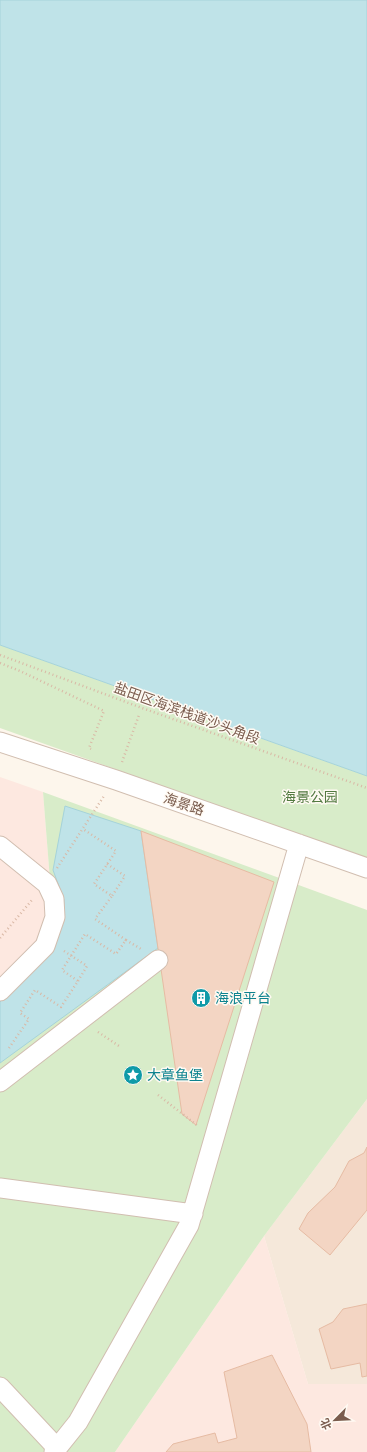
<svg xmlns="http://www.w3.org/2000/svg" width="367" height="1452" font-family="'DM Sans','Noto Sans SC',sans-serif">
<style>
.residential{fill:#f5e8da}
.commercial{fill:#fde8e0}
.green{fill:#d8ecc9}
.water{fill:#bfe3e8;stroke:#a5d3da}
.building{fill:#f3d5c3;stroke:#e6bba3}
.lines{fill:none;stroke-linecap:round;stroke-linejoin:round}
.street-casing{stroke:#d1beb0;stroke-width:21}
.path{stroke:#d9b8a5;stroke-width:2.5;stroke-dasharray:1 3;stroke-linecap:butt}
.street{stroke:#fff;stroke-width:19}
.labels{text-anchor:middle;stroke-width:3;stroke-linejoin:round;paint-order:stroke}
.street-label{font-size:14px;fill:#7a5c4d;stroke:#fffaf3}
.park-label{font-size:14px;fill:#537a41;stroke:#fffaf3}
.culture-label{font-size:14px;fill:#0d838f;stroke:#fffaf3;text-anchor:start}
</style>
<rect width="100%" height="100%" fill="#fdf6ec"/>
<path class="residential" d="M 367,1099 L 367,1384 L 308,1384 L 264,1236 Z"/>
<path class="commercial" d="M 0,777 L 43,792 L 50,880 L 46,936 L 0,980 Z
M 264,1236 L 308,1384 L 367,1384 L 367,1452 L 115,1452 Z"/>
<path class="green" d="M 0,645 L 367,776 L 367,859 L 0,728 Z
M 43,792 L 367,910 L 367,1099 L 264,1236 L 115,1452 L 0,1452 L 0,980 L 46,936 L 50,880 Z"/>
<path class="water" d="M 0,0 L 367,0 L 367,776 L 0,645 Z
M 65,806 L 141,831 L 158,948 L 0,1063 L 0,1002 L 45,956 L 62,924 L 64,900 L 53,870 Z"/>
<path class="building" d="M 141,831 L 274,882 L 196,1125 L 182,1114 Z
M 367,1147 L 367,1210 L 330,1255 L 299,1229 L 308,1213 L 335,1187 L 349,1161 L 364,1153 Z
M 367,1304 L 367,1376 L 362,1377 L 360,1363 L 331,1369 L 319,1329 L 333,1322 L 343,1309 Z
M 272,1355 L 307,1424 L 311,1452 L 166,1452 L 173,1444 L 215,1433 L 218,1443 L 237,1438 L 224,1372 Z"/>
<g class="lines">
<defs>
<path id="street" d="M 0,742 L 116,780 L 367,868
M 0,846 L 47,884 L 54,899 L 55,917 L 45,946 L 0,991
M 0,1082 L 158,960
M 0,1188 L 193,1214
M 0,1387 L 57,1448
M 54,1452 L 78,1422 L 189,1225 L 299,844"/>
</defs>
<use href="#street" class="street-casing"/>
<path class="path" d="M 0,655 L 142,708 L 367,788
M 0,663 L 20,671 L 104,711 L 89,748 L 91,749
M 122,762 L 139,715
M 107,864 L 125,876 L 112,896
M 57,868 L 104,796
M 0,938 L 32,900
M 126,940 L 141,949
M 64,951 L 87,966 L 78,981
M 98,1032 L 119,1046
M 9,1048 L 29,1019 L 20,1013 L 35,990 L 61,1007 L 78,981 L 62,970 L 85,934 L 116,954 L 126,940 L 95,919 L 112,896 L 94,884 L 116,851 L 83,829
M 158,1095 L 198,1126"/>
<use href="#street" class="street"/>
</g>
<defs>
<symbol id="building-disc" viewBox="-11 -11 22 22"><circle r="9.5" fill="#0f9aa8" stroke="#fffaf3"/><path d="M-4-6H4V6H1V3H-1V6H-4ZM-2.5-4.3h1.7v1.8h-1.7ZM.8-4.3h1.7v1.8H.8ZM-2.5-1h1.7V.8h-1.7ZM.8-1h1.7V.8H.8Z" fill="#fff"/></symbol>
<symbol id="sight-disc" viewBox="-11 -11 22 22"><circle r="9.5" fill="#0f9aa8" stroke="#fffaf3"/><path d="M0-6L1.8-2.2L6-1.7L2.9 1.2L3.7 5.4L0 3.3L-3.7 5.4L-2.9 1.2L-6-1.7L-1.8-2.2Z" fill="#fff"/></symbol>
</defs>
<g fill-rule="evenodd">
<use href="#building-disc" x="190" y="987" width="22" height="22"/>
<use href="#sight-disc" x="122" y="1064" width="22" height="22"/>
</g>
<g class="labels">
<g class="street-label">
<text transform="translate(187 713) rotate(20)" y="5">盐田区海滨栈道沙头角段</text>
<text transform="translate(184 804) rotate(19)" y="5">海景路</text>
</g>
<g class="park-label">
<text x="310" y="802">海景公园</text>
</g>
<g class="culture-label">
<text x="215" y="1003">海浪平台</text>
<text x="147" y="1080">大章鱼堡</text>
</g>
</g>
<g transform="translate(335 1420) rotate(246)" stroke="#fffaf3" stroke-width="3" paint-order="stroke">
<path d="M0-3L7 15L0 10L-7 15Z" fill="#7a5c4d"/>
<text y="-6" font-size="11" font-weight="bold" text-anchor="middle" fill="#7a5c4d">北</text>
</g>
</svg>
